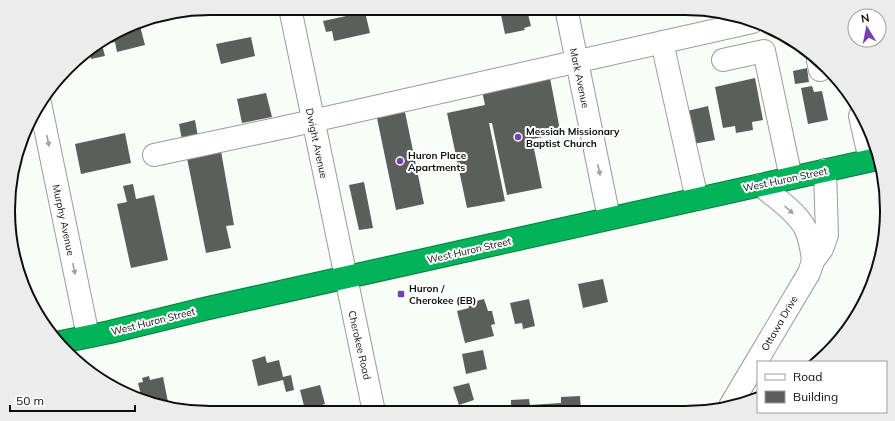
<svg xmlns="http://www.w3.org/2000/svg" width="895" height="421" font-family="Mulish,sans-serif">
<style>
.building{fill:#5a5f5b}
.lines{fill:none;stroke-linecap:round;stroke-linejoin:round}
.minor-casing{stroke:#979d98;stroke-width:24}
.highway-casing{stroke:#067a3f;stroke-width:24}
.minor{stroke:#fff;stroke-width:22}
.highway{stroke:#02b35a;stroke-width:22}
.oneway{fill:#9e9f9e}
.poi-dot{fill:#773fb6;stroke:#fff;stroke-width:1.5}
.labels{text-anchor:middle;stroke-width:4;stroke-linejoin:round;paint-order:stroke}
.street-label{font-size:10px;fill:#0d0f0d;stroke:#fff}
.poi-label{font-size:10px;font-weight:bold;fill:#0d0f0d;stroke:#fff;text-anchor:start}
.rim{fill:none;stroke:#0d0f0d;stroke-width:2}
</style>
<rect width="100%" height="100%" fill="#f7fef8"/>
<path class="building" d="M 321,8 L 351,8 L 351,9 L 322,15 Z
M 596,8 L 609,8 L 609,9 L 597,11 Z
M 521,11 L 521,15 L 528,14 L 531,26 L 524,28 L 525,30 L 505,34 L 501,15 Z
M 365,12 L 370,33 L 334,41 L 332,31 L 326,32 L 323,21 Z
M 139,22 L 145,45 L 117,52 L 115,42 L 102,45 L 105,56 L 91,59 L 89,49 Z
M 251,37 L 255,56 L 221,64 L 216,44 Z
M 807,68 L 809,82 L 795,84 L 793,71 Z
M 550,78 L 560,130 L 549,132 L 549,136 L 532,139 L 542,188 L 507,195 L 492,123 L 489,123 L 505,201 L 467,208 L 447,113 L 485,105 L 482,91 Z
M 755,78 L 763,120 L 752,122 L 753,130 L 736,133 L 735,126 L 723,128 L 715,87 Z
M 812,86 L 814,92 L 822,91 L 828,120 L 808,124 L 801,88 Z
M 266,93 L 272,117 L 242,123 L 237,99 Z
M 708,106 L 715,140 L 693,144 L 687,111 Z
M 405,112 L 424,204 L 396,210 L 377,118 Z
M 195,120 L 198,137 L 182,140 L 179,124 Z
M 125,133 L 131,163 L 81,174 L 75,144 Z
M 221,151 L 234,225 L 226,226 L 231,248 L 206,253 L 187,158 Z
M 364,182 L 373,228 L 359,230 L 349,185 Z
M 133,184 L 136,199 L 154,195 L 168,260 L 131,268 L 117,204 L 127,202 L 123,186 Z
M 10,224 L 14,242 L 11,242 L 10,237 Z
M 874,275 L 871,288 L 857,314 L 855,313 L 859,306 L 856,304 Z
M 603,279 L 608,302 L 583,308 L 578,284 Z
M 484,299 L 488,311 L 492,311 L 495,324 L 491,325 L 494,336 L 465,343 L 457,311 L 469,308 L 468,303 Z
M 529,299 L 535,326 L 523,329 L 522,323 L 515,324 L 510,303 Z
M 483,350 L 487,369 L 466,374 L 462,354 Z
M 265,356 L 267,363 L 279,360 L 283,377 L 291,375 L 294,390 L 286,392 L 283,380 L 258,386 L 252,360 Z
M 149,376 L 150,380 L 163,377 L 168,402 L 162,403 L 142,399 L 138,383 L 143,382 L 142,378 Z
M 469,383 L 474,400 L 459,405 L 453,387 Z
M 320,385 L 325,404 L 305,410 L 300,390 Z
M 580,396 L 581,412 L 511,412 L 511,400 L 529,399 L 530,405 L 561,403 L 561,397 Z"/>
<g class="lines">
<defs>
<path id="minor" d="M 290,8 L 374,412
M 566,8 L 609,218
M 662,42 L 697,199
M 723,60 L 764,51 L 791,178
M 818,61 L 820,70
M 40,103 L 88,336
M 860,116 L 870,160
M 154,155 L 290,126 L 752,22
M 760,185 C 775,197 798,213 806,230 C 810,240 812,251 813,261
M 730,406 L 809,273 L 813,261 L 822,249 L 827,235 L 825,170"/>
<path id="highway" d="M 61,342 L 110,332 L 204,309 L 877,159"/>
</defs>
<use href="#minor" class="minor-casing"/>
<use href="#highway" class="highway-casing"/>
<use href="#minor" class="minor"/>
<use href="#highway" class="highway"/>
</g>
<defs><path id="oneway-solid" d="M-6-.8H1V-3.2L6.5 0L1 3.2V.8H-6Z"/></defs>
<g class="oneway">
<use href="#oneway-solid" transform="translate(48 141) rotate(78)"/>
<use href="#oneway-solid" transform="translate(599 170) rotate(78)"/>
<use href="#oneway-solid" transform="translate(789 210) rotate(42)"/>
<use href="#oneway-solid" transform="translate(74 269) rotate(78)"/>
</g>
<g class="poi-dot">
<circle cx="518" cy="137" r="4"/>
<circle cx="400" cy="161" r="4"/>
<rect x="397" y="290" width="8" height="8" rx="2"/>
</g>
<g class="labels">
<g class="street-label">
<text transform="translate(580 78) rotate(78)" y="4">Mark Avenue</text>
<text transform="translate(317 143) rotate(78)" y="4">Dwight Avenue</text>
<text transform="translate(785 179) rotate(-12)" y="4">West Huron Street</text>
<text transform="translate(64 220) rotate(78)" y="4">Murphy Avenue</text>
<text transform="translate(469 250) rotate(-13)" y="4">West Huron Street</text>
<text transform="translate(153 321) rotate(-14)" y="4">West Huron Street</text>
<text transform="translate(779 323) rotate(-60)" y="4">Ottawa Drive</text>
<text transform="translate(360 345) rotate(77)" y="4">Cherokee Road</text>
</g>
<g class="poi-label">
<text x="526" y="135">Messiah Missionary<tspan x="526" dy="12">Baptist Church</tspan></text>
<text x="408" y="159">Huron Place<tspan x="408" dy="12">Apartments</tspan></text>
<text x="409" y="292">Huron /<tspan x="409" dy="12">Cherokee (EB)</tspan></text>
</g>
</g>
<path d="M0 0H895V421H0ZM210 15H685A195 195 0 0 1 880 210V211A195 195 0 0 1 685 406H210A195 195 0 0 1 15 211V210A195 195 0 0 1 210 15Z" fill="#ececec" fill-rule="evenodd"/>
<path class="rim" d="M210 15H685A195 195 0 0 1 880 210V211A195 195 0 0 1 685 406H210A195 195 0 0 1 15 211V210A195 195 0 0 1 210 15Z"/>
<rect x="757" y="361" width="130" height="52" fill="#ffffff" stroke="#9e9f9e"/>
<rect x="765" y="374" width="20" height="6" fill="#ffffff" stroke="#9e9f9e"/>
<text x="793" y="381" font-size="12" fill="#0d0f0d">Road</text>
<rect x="765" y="391" width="20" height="12" fill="#5a5f5b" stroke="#9e9f9e"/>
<text x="793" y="401" font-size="12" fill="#0d0f0d">Building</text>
<g transform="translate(867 28) rotate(350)"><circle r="19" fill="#ffffff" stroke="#9e9f9e"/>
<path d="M0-3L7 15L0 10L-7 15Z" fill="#773fb6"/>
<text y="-6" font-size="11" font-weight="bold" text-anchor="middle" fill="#0d0f0d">N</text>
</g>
<path d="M10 405v6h125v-6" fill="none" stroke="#0d0f0d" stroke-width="2"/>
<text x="16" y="405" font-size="12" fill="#0d0f0d" stroke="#ffffff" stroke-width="3" paint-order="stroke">50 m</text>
</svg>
